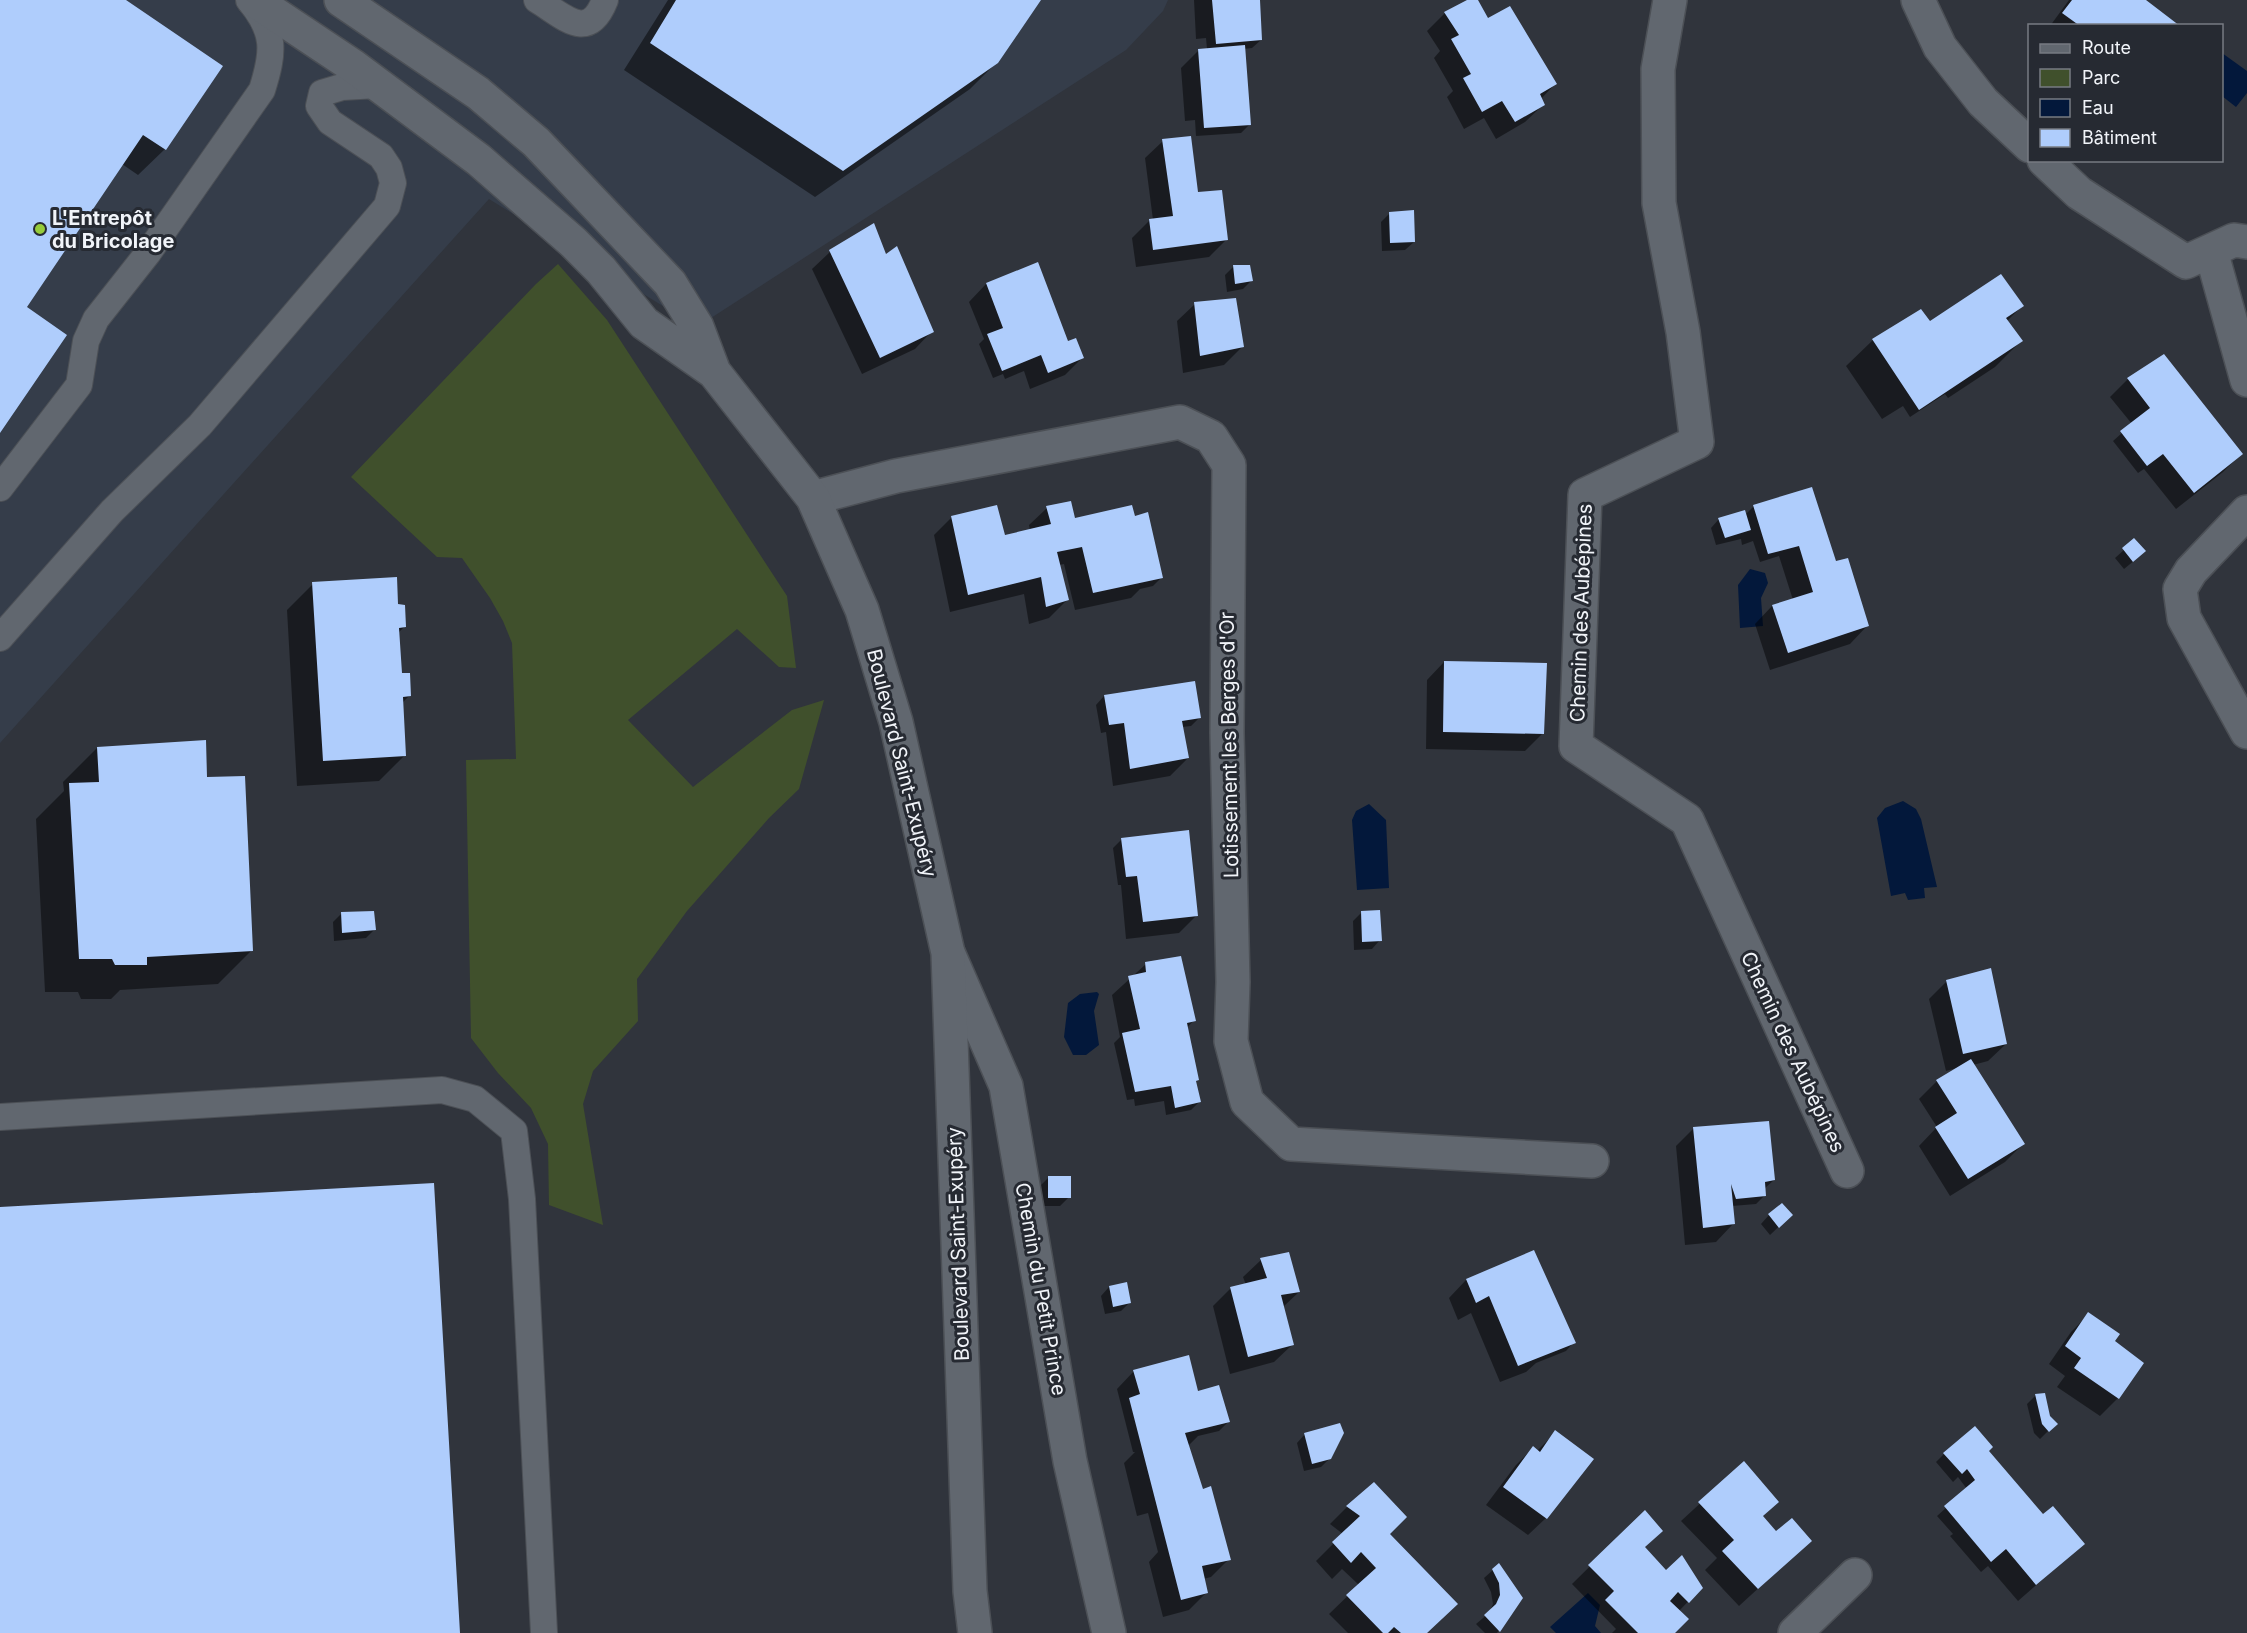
<svg xmlns="http://www.w3.org/2000/svg" width="2247" height="1633" font-family="Inter,sans-serif">
<style>
.built{fill:#353d4a}
.green{fill:#40502c}
.water{fill:#03183b}
.shadow{fill:#0007}
.building{fill:#afcdfc}
.lines{fill:none;stroke-linecap:round;stroke-linejoin:round}
.service-casing{stroke:#4c5056;stroke-width:28}
.minor-casing{stroke:#4c5056;stroke-width:36}
.secondary-casing{stroke:#4c5056;stroke-width:36}
.service{stroke:#61676f;stroke-width:26}
.minor{stroke:#61676f;stroke-width:33}
.secondary{stroke:#61676f;stroke-width:33}
.poi-dot{fill:#96cc3a;stroke:#262a32;stroke-width:2}
.labels{text-anchor:middle;stroke-width:6;stroke-linejoin:round;paint-order:stroke}
.poi-label{font-size:20px;font-weight:bold;fill:#f1f4f9;stroke:#262a32;text-anchor:start}
.street-label{font-size:20px;fill:#f1f4f9;stroke:#262a32}
</style>
<rect width="100%" height="100%" fill="#30343c"/>
<path class="built" d="M 0,0 L 1168,0 L 1163,11 L 1126,50 L 697,327 L 489,199 L 0,743 Z"/>
<path class="green" d="M 558,264 L 607,320 L 787,596 L 796,668 L 779,667 L 737,629 L 628,720 L 693,787 L 792,710 L 824,700 L 799,789 L 769,818 L 687,911 L 637,979 L 638,1021 L 593,1071 L 583,1104 L 603,1225 L 549,1205 L 548,1144 L 531,1108 L 498,1073 L 471,1038 L 466,760 L 516,759 L 512,643 L 503,621 L 490,598 L 462,558 L 437,557 L 351,477 L 536,284 Z"/>
<path class="water" d="M 2222,53 L 2247,71 L 2247,93 L 2236,107 L 2222,96 Z
M 1750,569 L 1765,573 L 1768,583 L 1761,598 L 1763,626 L 1740,628 L 1738,585 Z
M 1903,801 L 1916,809 L 1921,819 L 1937,887 L 1924,888 L 1925,898 L 1908,900 L 1905,893 L 1891,896 L 1877,818 L 1885,808 Z
M 1369,804 L 1386,820 L 1389,888 L 1357,890 L 1352,820 L 1356,811 Z
M 1097,992 L 1099,994 L 1094,1011 L 1099,1045 L 1086,1055 L 1073,1055 L 1064,1037 L 1068,1003 L 1080,994 Z
M 1588,1593 L 1600,1605 L 1595,1626 L 1601,1633 L 1556,1633 L 1550,1627 Z"/>
<path class="shadow" d="M 0,0 L 123,0 L 221,67 L 165,149 L 138,175 L 122,164 L 25,307 L 0,431 Z
M 668,0 L 1040,0 L 997,62 L 970,89 L 815,197 L 624,70 Z
M 1194,0 L 1258,0 L 1261,40 L 1252,48 L 1243,49 L 1250,124 L 1241,133 L 1196,136 L 1195,120 L 1185,121 L 1181,68 L 1199,50 L 1207,49 L 1206,38 L 1196,39 Z
M 1470,0 L 1476,0 L 1487,20 L 1555,84 L 1541,99 L 1543,105 L 1525,122 L 1496,139 L 1484,118 L 1464,129 L 1447,97 L 1453,91 L 1434,58 L 1440,51 L 1427,31 L 1445,13 Z
M 2069,0 L 2144,0 L 2178,26 L 2050,26 Z
M 1163,141 L 1227,239 L 1209,257 L 1136,267 L 1132,238 L 1150,220 L 1153,220 L 1145,158 Z
M 1389,214 L 1414,242 L 1405,250 L 1382,251 L 1381,222 Z
M 830,252 L 932,331 L 915,349 L 862,374 L 812,269 Z
M 1037,264 L 1067,343 L 1082,358 L 1065,375 L 1030,389 L 1024,371 L 1005,379 L 1003,374 L 993,378 L 979,344 L 984,339 L 969,302 L 986,284 Z
M 1234,266 L 1251,281 L 1243,289 L 1227,292 L 1225,275 Z
M 1195,304 L 1242,347 L 1224,365 L 1183,373 L 1177,321 Z
M 2022,306 L 2007,321 L 2021,341 L 1995,367 L 1948,398 L 1945,394 L 1910,417 L 1903,406 L 1882,419 L 1846,366 L 1873,340 L 1920,311 L 1929,323 Z
M 2163,356 L 2241,454 L 2223,472 L 2176,509 L 2144,469 L 2138,473 L 2113,441 L 2132,424 L 2110,397 L 2128,379 Z
M 1754,506 L 1835,562 L 1867,626 L 1850,644 L 1770,670 L 1755,624 L 1772,606 L 1793,600 L 1779,556 L 1760,562 L 1753,541 L 1742,545 L 1741,539 L 1716,545 L 1711,528 L 1719,519 L 1745,515 Z
M 1047,508 L 1074,520 L 1161,578 L 1153,586 L 1140,589 L 1131,598 L 1075,610 L 1064,564 L 1059,565 L 1067,600 L 1049,618 L 1029,624 L 1024,594 L 950,612 L 934,535 L 952,517 L 1004,537 L 1030,530 L 1029,525 Z
M 2134,541 L 2135,560 L 2124,569 L 2115,558 Z
M 313,584 L 396,606 L 405,626 L 398,633 L 400,675 L 409,696 L 402,703 L 405,755 L 379,781 L 297,786 L 287,610 Z
M 1444,662 L 1543,733 L 1525,751 L 1426,749 L 1427,680 Z
M 1104,696 L 1200,717 L 1191,726 L 1182,727 L 1188,758 L 1170,776 L 1113,786 L 1106,732 L 1101,733 L 1096,705 Z
M 97,748 L 205,778 L 252,950 L 218,984 L 120,990 L 111,999 L 81,999 L 78,992 L 45,992 L 36,819 L 64,791 L 63,782 Z
M 1122,839 L 1197,915 L 1179,933 L 1126,939 L 1121,885 L 1118,885 L 1113,848 Z
M 1362,912 L 1380,940 L 1372,949 L 1354,950 L 1353,921 Z
M 341,914 L 374,930 L 366,938 L 334,941 L 333,922 Z
M 1146,964 L 1194,1020 L 1187,1028 L 1198,1080 L 1195,1082 L 1200,1101 L 1191,1110 L 1166,1115 L 1164,1101 L 1135,1106 L 1134,1099 L 1127,1100 L 1114,1043 L 1120,1037 L 1112,995 Z
M 1947,981 L 2006,1044 L 1988,1061 L 1973,1065 L 2023,1144 L 2005,1162 L 1950,1196 L 1919,1146 L 1937,1127 L 1919,1099 L 1937,1081 L 1957,1068 L 1946,1071 L 1929,999 Z
M 1694,1128 L 1774,1180 L 1764,1189 L 1765,1195 L 1756,1204 L 1732,1206 L 1733,1224 L 1716,1242 L 1685,1245 L 1676,1146 Z
M 1049,1177 L 1069,1197 L 1060,1206 L 1040,1206 L 1040,1186 Z
M 1769,1215 L 1791,1215 L 1770,1235 L 1761,1224 Z
M 1533,1252 L 1574,1342 L 1566,1351 L 1536,1363 L 1526,1372 L 1500,1382 L 1471,1313 L 1458,1320 L 1449,1298 L 1466,1280 Z
M 1261,1260 L 1299,1292 L 1283,1307 L 1292,1345 L 1274,1362 L 1230,1374 L 1213,1306 L 1231,1288 L 1246,1285 L 1243,1277 Z
M 1109,1287 L 1130,1302 L 1121,1311 L 1105,1314 L 1101,1296 Z
M 2089,1314 L 2114,1340 L 2118,1398 L 2100,1416 L 2057,1387 L 2065,1376 L 2049,1364 L 2071,1332 Z
M 1134,1371 L 1197,1394 L 1228,1422 L 1219,1431 L 1198,1436 L 1188,1446 L 1202,1491 L 1229,1559 L 1211,1577 L 1203,1579 L 1207,1592 L 1189,1610 L 1163,1617 L 1149,1562 L 1158,1552 L 1148,1513 L 1137,1516 L 1124,1463 L 1135,1452 L 1133,1452 L 1117,1389 Z
M 2036,1395 L 2049,1417 L 2055,1424 L 2040,1439 L 2034,1433 L 2027,1404 Z
M 1556,1432 L 1546,1518 L 1528,1535 L 1486,1505 L 1516,1465 L 1533,1448 L 1537,1451 Z
M 1305,1434 L 1330,1458 L 1321,1467 L 1304,1471 L 1297,1443 Z
M 1987,1451 L 2043,1516 L 2083,1544 L 2018,1601 L 1988,1566 L 1981,1572 L 1950,1536 L 1953,1534 L 1937,1516 L 1967,1489 L 1958,1477 L 1953,1482 L 1936,1462 L 1944,1454 Z
M 1744,1463 L 1777,1502 L 1762,1517 L 1776,1533 L 1810,1541 L 1739,1606 L 1705,1570 L 1717,1558 L 1681,1521 Z
M 1347,1507 L 1388,1534 L 1426,1633 L 1348,1633 L 1329,1614 L 1359,1585 L 1342,1569 L 1332,1579 L 1316,1561 L 1343,1534 L 1330,1524 Z
M 1645,1512 L 1644,1548 L 1665,1572 L 1701,1588 L 1679,1611 L 1673,1633 L 1612,1633 L 1616,1629 L 1572,1584 Z
M 1493,1570 L 1521,1598 L 1497,1633 L 1485,1633 L 1476,1624 L 1489,1613 L 1493,1604 L 1491,1592 L 1484,1578 Z"/>
<path class="building" d="M 0,0 L 126,0 L 223,66 L 166,150 L 143,135 L 27,307 L 67,335 L 0,433 Z
M 676,0 L 1041,0 L 998,63 L 843,171 L 650,43 Z
M 1212,0 L 1260,0 L 1262,40 L 1216,44 Z
M 1467,0 L 1478,0 L 1488,18 L 1510,6 L 1557,84 L 1540,94 L 1545,105 L 1515,122 L 1502,101 L 1482,112 L 1463,78 L 1471,74 L 1451,39 L 1459,35 L 1444,12 Z
M 2072,0 L 2146,0 L 2180,26 L 2080,26 L 2062,13 Z
M 1245,45 L 1251,125 L 1204,128 L 1198,49 Z
M 1191,136 L 1198,192 L 1222,190 L 1228,240 L 1153,250 L 1149,219 L 1173,216 L 1162,139 Z
M 1414,210 L 1415,242 L 1390,243 L 1389,212 Z
M 874,223 L 886,254 L 897,246 L 934,332 L 880,358 L 829,250 Z
M 1038,262 L 1068,341 L 1076,338 L 1084,358 L 1048,373 L 1041,355 L 1002,371 L 987,334 L 1003,328 L 986,283 Z
M 1233,265 L 1250,265 L 1253,281 L 1235,284 Z
M 2001,274 L 2024,306 L 2006,318 L 2023,341 L 1919,410 L 1872,339 L 1921,309 L 1930,321 Z
M 1236,298 L 1244,347 L 1200,356 L 1194,302 Z
M 2164,354 L 2243,454 L 2194,493 L 2163,454 L 2147,466 L 2120,431 L 2150,408 L 2127,378 Z
M 1812,487 L 1836,561 L 1848,558 L 1869,626 L 1788,653 L 1772,605 L 1813,592 L 1799,546 L 1768,554 L 1753,505 Z
M 1071,501 L 1075,518 L 1132,505 L 1135,516 L 1148,512 L 1163,578 L 1093,593 L 1082,547 L 1057,552 L 1069,600 L 1046,607 L 1041,577 L 968,595 L 951,516 L 997,505 L 1005,535 L 1051,524 L 1046,506 Z
M 1745,510 L 1751,530 L 1725,538 L 1718,518 Z
M 2134,538 L 2146,551 L 2133,562 L 2122,548 Z
M 397,577 L 398,604 L 405,605 L 406,627 L 399,628 L 402,673 L 410,673 L 411,696 L 403,697 L 406,756 L 323,761 L 312,582 Z
M 1444,661 L 1547,663 L 1544,734 L 1443,732 Z
M 1195,681 L 1201,718 L 1182,721 L 1189,758 L 1130,769 L 1124,723 L 1109,725 L 1104,695 Z
M 206,740 L 207,777 L 245,776 L 253,951 L 147,957 L 147,965 L 115,965 L 112,959 L 79,959 L 69,783 L 99,782 L 97,747 Z
M 1189,830 L 1198,916 L 1143,922 L 1137,876 L 1126,877 L 1121,838 Z
M 1380,910 L 1382,941 L 1362,942 L 1361,911 Z
M 374,911 L 376,930 L 342,933 L 341,912 Z
M 1181,956 L 1196,1021 L 1187,1023 L 1199,1080 L 1196,1081 L 1201,1102 L 1175,1108 L 1171,1086 L 1135,1092 L 1122,1033 L 1140,1029 L 1128,976 L 1146,972 L 1145,962 Z
M 1991,968 L 2007,1044 L 1963,1054 L 1946,980 Z
M 1971,1059 L 2025,1144 L 1968,1179 L 1935,1127 L 1957,1113 L 1936,1080 Z
M 1769,1121 L 1775,1180 L 1765,1182 L 1766,1196 L 1736,1199 L 1731,1184 L 1735,1224 L 1703,1228 L 1693,1127 Z
M 1048,1176 L 1071,1176 L 1071,1198 L 1048,1198 Z
M 434,1183 L 460,1633 L 0,1633 L 0,1207 Z
M 1782,1203 L 1793,1215 L 1779,1228 L 1768,1214 Z
M 1534,1250 L 1576,1343 L 1518,1366 L 1489,1296 L 1476,1303 L 1466,1279 Z
M 1289,1252 L 1300,1292 L 1281,1295 L 1294,1345 L 1248,1357 L 1230,1287 L 1267,1278 L 1260,1258 Z
M 1127,1282 L 1131,1303 L 1113,1307 L 1109,1286 Z
M 2088,1312 L 2120,1334 L 2115,1341 L 2144,1363 L 2119,1399 L 2074,1368 L 2081,1358 L 2065,1346 Z
M 1189,1355 L 1198,1391 L 1219,1385 L 1230,1422 L 1185,1433 L 1203,1489 L 1211,1486 L 1231,1560 L 1202,1566 L 1208,1593 L 1181,1600 L 1129,1398 L 1140,1394 L 1133,1370 Z
M 2045,1393 L 2050,1416 L 2058,1424 L 2049,1432 L 2042,1424 L 2035,1394 Z
M 1340,1423 L 1344,1433 L 1331,1459 L 1312,1464 L 1304,1433 Z
M 1975,1426 L 1993,1447 L 1989,1451 L 2043,1514 L 2053,1506 L 2085,1544 L 2036,1585 L 2006,1549 L 1991,1562 L 1944,1506 L 1975,1480 L 1967,1469 L 1962,1474 L 1943,1453 Z
M 1555,1430 L 1594,1459 L 1547,1519 L 1503,1487 L 1533,1446 L 1540,1452 Z
M 1744,1461 L 1779,1502 L 1763,1516 L 1776,1531 L 1792,1518 L 1812,1541 L 1758,1589 L 1722,1551 L 1734,1540 L 1698,1502 Z
M 1374,1482 L 1407,1517 L 1390,1534 L 1458,1604 L 1427,1633 L 1401,1633 L 1394,1627 L 1388,1633 L 1383,1633 L 1346,1595 L 1376,1568 L 1361,1552 L 1351,1563 L 1332,1542 L 1360,1516 L 1346,1506 Z
M 1645,1510 L 1663,1531 L 1645,1547 L 1666,1570 L 1682,1555 L 1703,1588 L 1689,1603 L 1678,1592 L 1670,1601 L 1689,1619 L 1675,1633 L 1638,1633 L 1605,1600 L 1614,1591 L 1588,1565 Z
M 1499,1563 L 1523,1598 L 1500,1632 L 1484,1615 L 1496,1604 L 1500,1595 L 1499,1583 L 1492,1569 Z"/>
<g class="lines">
<defs>
<path id="service" d="M 537,0 C 565,17 588,43 605,0
M 0,488 L 79,385 L 86,341 L 96,319 L 148,253 L 262,90 C 274,52 276,32 249,0
M 0,638 L 112,511 L 200,425 L 387,206 L 393,183 L 389,168 L 381,156 L 330,122 L 319,106 L 322,93 L 342,87 L 377,85
M 0,1117 L 442,1090 L 475,1099 L 514,1131 L 522,1199 L 544,1633"/>
<path id="minor" d="M 1670,0 L 1658,69 L 1659,203 L 1683,332 L 1697,442 L 1585,495 L 1576,746 L 1687,820 L 1847,1171
M 1918,0 L 1940,47 L 1983,102 L 2030,146
M 2044,160 L 2079,193 L 2186,262 L 2234,240 L 2247,242
M 2211,251 L 2247,380
M 813,498 L 896,476 L 1180,422 L 1211,437 L 1229,465 L 1227,733 L 1233,982 L 1231,1041 L 1247,1102 L 1291,1144 L 1592,1161
M 2247,512 L 2191,571 L 2180,589 L 2184,618 L 2247,732
M 949,955 L 1006,1086 L 1070,1461 L 1109,1633
M 1795,1633 L 1855,1575"/>
<path id="secondary" d="M 254,0 L 353,66 L 479,160 L 573,242 L 601,270 L 644,323 L 714,372
M 341,0 L 478,93 L 536,142 L 670,283 L 697,327 L 714,372 L 813,498 L 862,610 L 896,722 L 948,953 L 970,1591 L 975,1633"/>
</defs>
<use href="#service" class="service-casing"/>
<use href="#minor" class="minor-casing"/>
<use href="#secondary" class="secondary-casing"/>
<use href="#service" class="service"/>
<use href="#minor" class="minor"/>
<use href="#secondary" class="secondary"/>
</g>
<circle class="poi-dot" cx="40" cy="229" r="6"/>
<g class="labels">
<g class="poi-label">
<text x="52" y="225">L'Entrepôt<tspan x="52" dy="23">du Bricolage</tspan></text>
</g>
<g class="street-label">
<text transform="translate(1581 613) rotate(-88)" y="7">Chemin des Aubépines</text>
<text transform="translate(1229 745) rotate(-91)" y="7">Lotissement les Berges d'Or</text>
<text transform="translate(902 763) rotate(76)" y="7">Boulevard Saint-Exupéry</text>
<text transform="translate(1793 1052) rotate(65)" y="7">Chemin des Aubépines</text>
<text transform="translate(958 1244) rotate(-92)" y="7">Boulevard Saint-Exupéry</text>
<text transform="translate(1041 1289) rotate(80)" y="7">Chemin du Petit Prince</text>
</g>
</g>
<rect x="2028" y="24" width="195" height="138" fill="#262a32" stroke="#777b82" stroke-width="1.5"/>
<rect x="2040" y="44" width="30" height="9" fill="#61676f" stroke="#777b82" stroke-width="1.5"/>
<text x="2082" y="54" font-size="18" fill="#f1f4f9">Route</text>
<rect x="2040" y="69" width="30" height="18" fill="#40502c" stroke="#777b82" stroke-width="1.5"/>
<text x="2082" y="84" font-size="18" fill="#f1f4f9">Parc</text>
<rect x="2040" y="99" width="30" height="18" fill="#03183b" stroke="#777b82" stroke-width="1.5"/>
<text x="2082" y="114" font-size="18" fill="#f1f4f9">Eau</text>
<rect x="2040" y="129" width="30" height="18" fill="#afcdfc" stroke="#777b82" stroke-width="1.5"/>
<text x="2082" y="144" font-size="18" fill="#f1f4f9">Bâtiment</text>
</svg>
